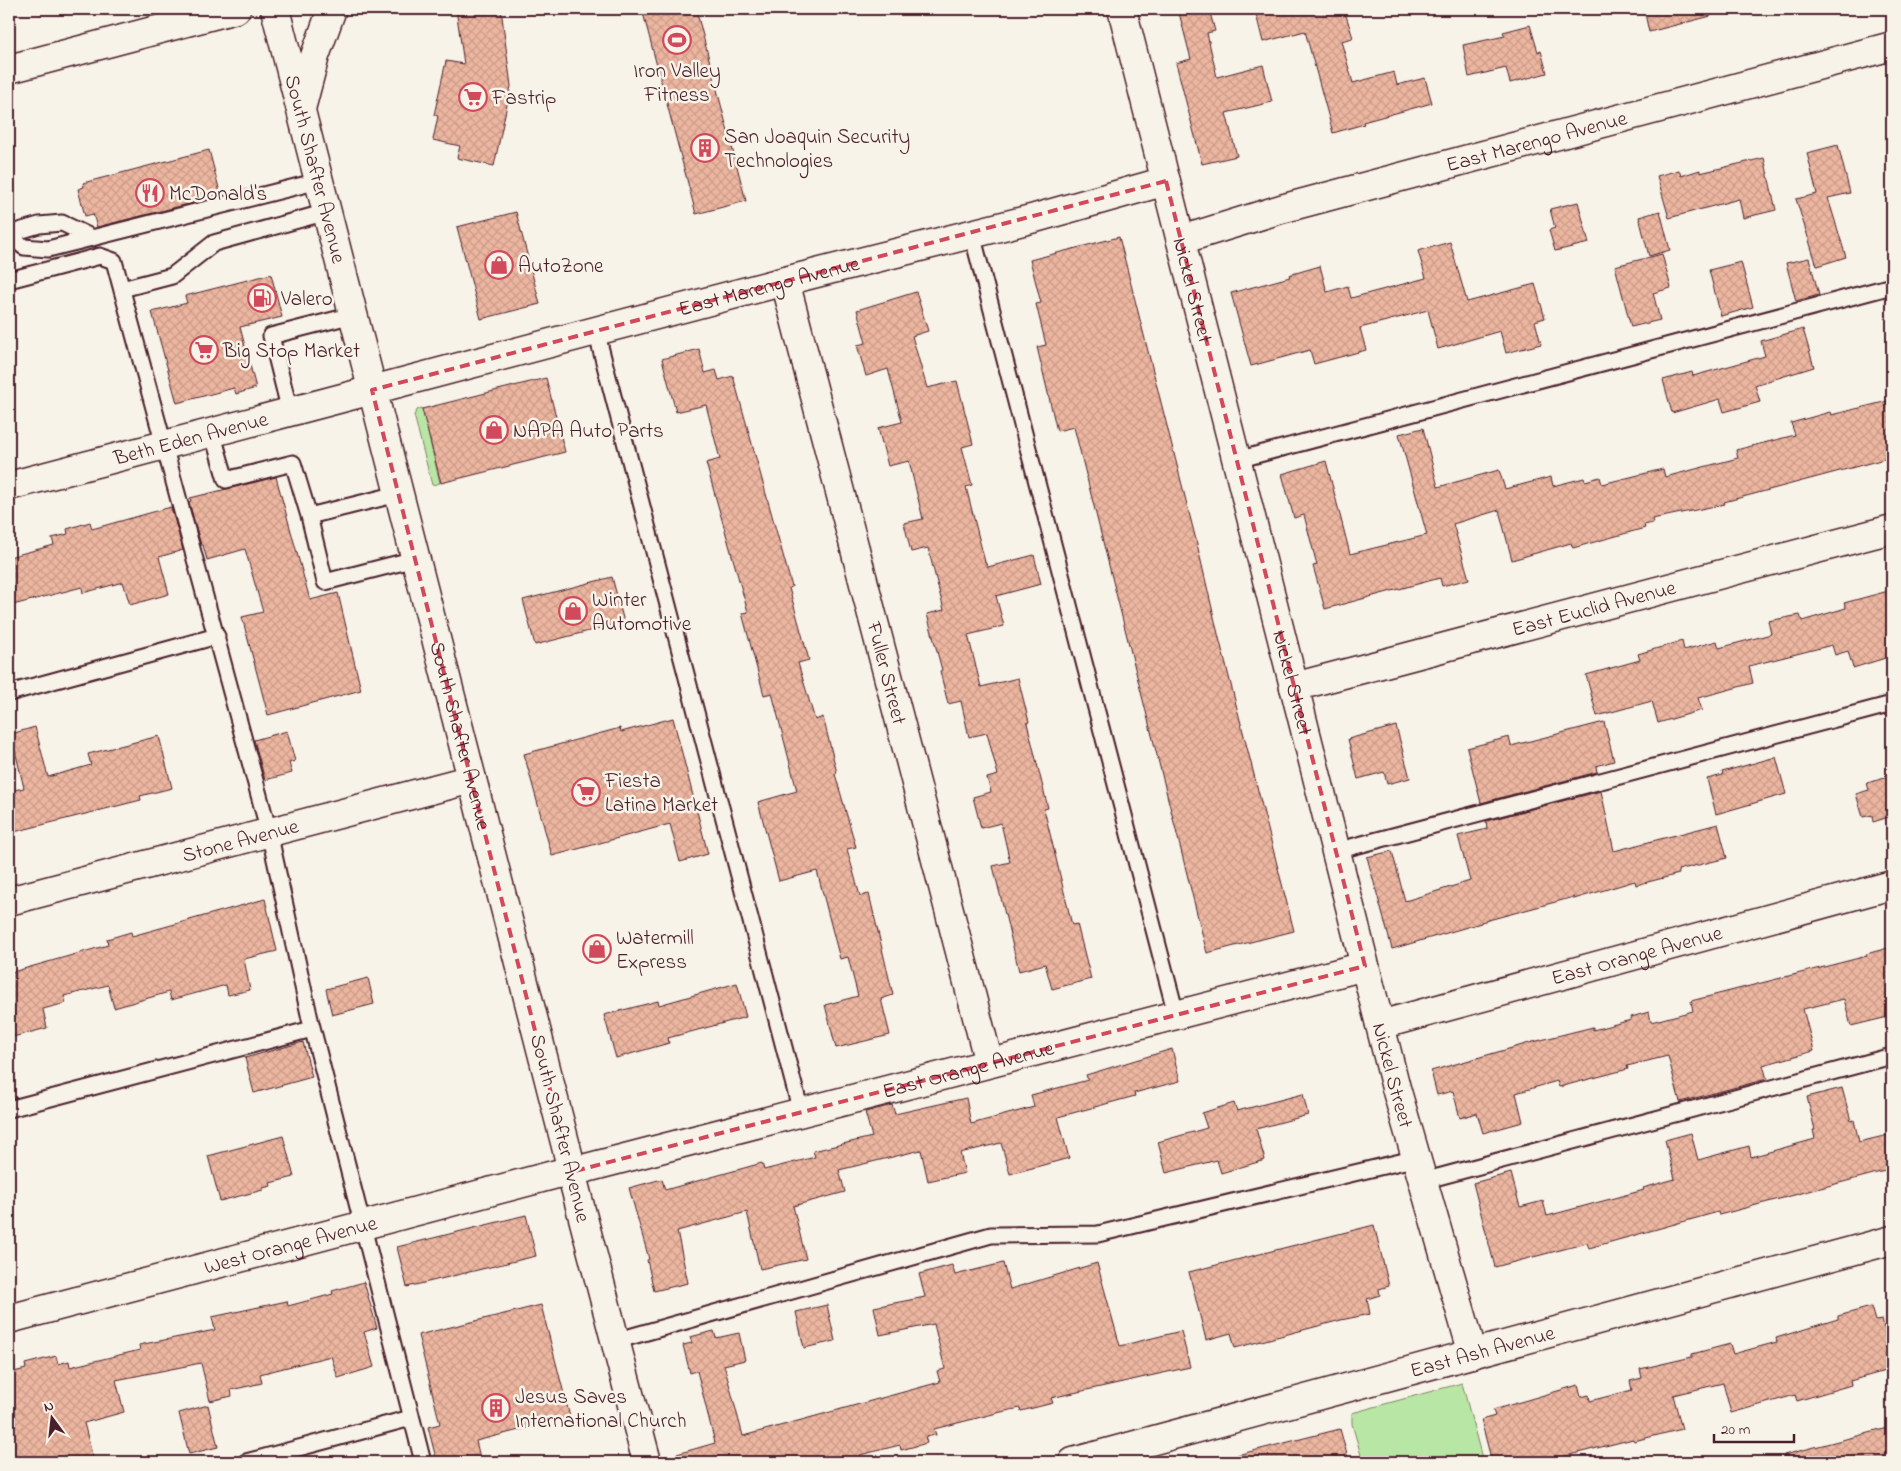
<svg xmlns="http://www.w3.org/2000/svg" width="1901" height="1471" font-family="'Indie Flower',sans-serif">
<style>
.green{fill:#b8e6a4;stroke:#818268}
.building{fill:url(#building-cross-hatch);stroke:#4a1f2b}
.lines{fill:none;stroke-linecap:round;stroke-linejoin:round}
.service-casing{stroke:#4a1f2b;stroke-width:19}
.minor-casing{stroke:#4a1f2b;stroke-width:31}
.secondary-casing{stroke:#4a1f2b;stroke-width:31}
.service{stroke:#f7f3e8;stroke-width:15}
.minor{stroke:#f7f3e8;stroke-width:28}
.secondary{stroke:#f7f3e8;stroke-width:28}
.marked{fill:none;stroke:#d1495b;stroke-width:4;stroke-dasharray:10 6;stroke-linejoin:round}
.labels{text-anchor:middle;stroke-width:5;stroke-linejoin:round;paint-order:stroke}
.poi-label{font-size:21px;fill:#4a1f2b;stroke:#f7f3e8;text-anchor:start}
.street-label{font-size:21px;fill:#4a1f2b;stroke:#f7f3e8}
</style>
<defs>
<pattern id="building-cross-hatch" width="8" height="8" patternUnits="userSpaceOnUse" patternTransform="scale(1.25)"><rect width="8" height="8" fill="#ecb6a0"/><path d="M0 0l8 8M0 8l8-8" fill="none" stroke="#cc9c8a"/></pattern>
</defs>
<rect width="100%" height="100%" fill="#f7f3e8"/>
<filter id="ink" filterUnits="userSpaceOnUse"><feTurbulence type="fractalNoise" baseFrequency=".02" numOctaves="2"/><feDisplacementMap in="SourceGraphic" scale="10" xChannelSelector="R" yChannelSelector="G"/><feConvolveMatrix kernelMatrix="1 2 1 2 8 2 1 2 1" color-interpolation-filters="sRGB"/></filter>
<g filter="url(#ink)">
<path class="green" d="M 422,408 L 440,483 L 432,485 L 414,415 L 417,410 Z
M 1462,1383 L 1483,1462 L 1363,1462 L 1352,1424 L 1352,1413 Z"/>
<path class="building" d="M 456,9 L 501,9 L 511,86 L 494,166 L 457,158 L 460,146 L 433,140 L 438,116 L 434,115 L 446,61 L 464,64 Z
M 642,9 L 696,9 L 746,201 L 696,214 Z
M 1178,9 L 1209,9 L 1215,31 L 1207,33 L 1217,77 L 1263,65 L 1272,102 L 1226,113 L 1237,156 L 1202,164 L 1176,63 L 1191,59 Z
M 1278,9 L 1344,9 L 1353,38 L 1341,41 L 1353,83 L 1394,72 L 1397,85 L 1425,78 L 1432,103 L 1363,122 L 1364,124 L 1333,133 L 1305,31 L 1263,42 L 1256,14 Z
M 1644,9 L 1710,9 L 1711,16 L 1649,32 Z
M 1530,25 L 1538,52 L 1541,51 L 1547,73 L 1510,83 L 1506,68 L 1469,77 L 1463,45 L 1505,36 L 1503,32 Z
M 1838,145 L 1850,193 L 1828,198 L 1846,257 L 1817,266 L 1796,199 L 1817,194 L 1807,153 Z
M 209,150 L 221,196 L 97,227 L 93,214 L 85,216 L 78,189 L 84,187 L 83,183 Z
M 1764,158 L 1776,210 L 1743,218 L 1739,199 L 1669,218 L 1657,176 L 1679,170 L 1681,176 L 1700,170 L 1700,173 Z
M 1578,202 L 1589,243 L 1555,251 L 1549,230 L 1555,228 L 1550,209 Z
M 1660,211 L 1670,250 L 1649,256 L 1639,217 Z
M 516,212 L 540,304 L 481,319 L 457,227 Z
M 1119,237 L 1197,544 L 1218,634 L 1294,931 L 1207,953 L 1074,427 L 1057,431 L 1037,347 L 1046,345 L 1036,304 L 1041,303 L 1030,260 Z
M 1450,242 L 1467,302 L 1535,284 L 1545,318 L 1535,321 L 1541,344 L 1506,353 L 1500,331 L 1438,349 L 1428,310 L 1360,328 L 1366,350 L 1314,364 L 1310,350 L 1251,366 L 1231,293 L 1290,277 L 1289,275 L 1320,266 L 1327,292 L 1348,286 L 1351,298 L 1426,278 L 1418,251 Z
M 1662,254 L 1671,288 L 1653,293 L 1660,320 L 1631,327 L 1615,266 Z
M 1809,258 L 1819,295 L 1796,301 L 1786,263 Z
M 1741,262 L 1753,307 L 1721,316 L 1709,270 Z
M 271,274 L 282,317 L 240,327 L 256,388 L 236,394 L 234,388 L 177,403 L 152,312 L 187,303 L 185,296 Z
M 916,292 L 928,331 L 912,336 L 927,388 L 957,381 L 973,444 L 962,447 L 972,485 L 966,487 L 985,562 L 988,567 L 1034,555 L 1041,584 L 996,596 L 1004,626 L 968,635 L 981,687 L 1018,678 L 1029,722 L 1027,723 L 1048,808 L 1044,809 L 1072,925 L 1077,924 L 1091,979 L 1052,989 L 1045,964 L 1019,971 L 993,866 L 1010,862 L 1001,823 L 981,828 L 973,797 L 991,792 L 987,778 L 998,775 L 987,733 L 969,737 L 961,701 L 948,704 L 940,671 L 942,670 L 927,614 L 944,610 L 928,548 L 911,552 L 904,523 L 923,519 L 909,461 L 888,466 L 878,428 L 902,422 L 888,369 L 866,376 L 857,345 L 866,343 L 857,310 Z
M 1803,329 L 1814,367 L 1755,385 L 1760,402 L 1724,412 L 1720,399 L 1672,413 L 1663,380 L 1692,372 L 1693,376 L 1765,356 L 1761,341 Z
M 699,349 L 705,373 L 716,370 L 719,380 L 733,376 L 792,587 L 789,588 L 809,660 L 798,663 L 815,720 L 823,717 L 837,773 L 835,774 L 856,847 L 847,849 L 860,896 L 869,894 L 893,995 L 881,999 L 890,1035 L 836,1048 L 825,1005 L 858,996 L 848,957 L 840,959 L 817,871 L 779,881 L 758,802 L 797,791 L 772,693 L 764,695 L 742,613 L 748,612 L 706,463 L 720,459 L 706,405 L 676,412 L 662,359 Z
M 546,378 L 565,452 L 441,483 L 422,409 Z
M 1888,401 L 1892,416 L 1892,457 L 1724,502 L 1725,504 L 1652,519 L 1653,523 L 1644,525 L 1645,528 L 1573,548 L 1571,543 L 1512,560 L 1499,510 L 1453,524 L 1469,579 L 1442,586 L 1440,578 L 1325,609 L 1313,566 L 1317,565 L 1304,515 L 1294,518 L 1282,474 L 1326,461 L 1350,554 L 1427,535 L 1399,434 L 1423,428 L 1438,487 L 1499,470 L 1505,489 L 1551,477 L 1553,486 L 1584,478 L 1585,481 L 1600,477 L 1602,484 L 1663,469 L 1665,477 L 1738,458 L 1736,450 L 1795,435 L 1791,423 L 1830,412 L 1831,415 Z
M 276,477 L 310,600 L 338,593 L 361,690 L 268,715 L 242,617 L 263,612 L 245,549 L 207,560 L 203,545 L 201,545 L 189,502 L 191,501 L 190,498 Z
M 171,507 L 183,550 L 159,557 L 169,594 L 130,605 L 123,582 L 83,593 L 82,587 L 9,606 L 9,557 L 54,545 L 52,538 L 68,534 L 67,529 L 90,522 L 92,529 Z
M 612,577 L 624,622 L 535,645 L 523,600 Z
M 1892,590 L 1892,656 L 1853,668 L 1848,651 L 1835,655 L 1832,645 L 1749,666 L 1753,683 L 1698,698 L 1702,710 L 1658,723 L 1652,701 L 1597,716 L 1586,675 L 1640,660 L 1638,654 L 1682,641 L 1684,650 L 1717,641 L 1719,648 L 1771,634 L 1768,621 L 1800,615 L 1802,621 L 1846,608 L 1844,603 Z
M 673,718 L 708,854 L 680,862 L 670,824 L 552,856 L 524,754 L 620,728 L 621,732 Z
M 1604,722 L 1614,761 L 1596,766 L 1597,772 L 1481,803 L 1467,748 L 1509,737 L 1511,746 Z
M 1396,726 L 1410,778 L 1387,784 L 1384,772 L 1358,779 L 1348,739 Z
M 35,727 L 48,777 L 91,765 L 88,754 L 159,736 L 172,788 L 140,796 L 141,800 L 14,832 L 9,812 L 9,791 L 24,788 L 11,734 Z
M 287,731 L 295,761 L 289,763 L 292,773 L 265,780 L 254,740 Z
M 1776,757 L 1786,794 L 1716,814 L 1707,779 L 1723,775 L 1722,772 Z
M 1892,776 L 1892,816 L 1873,822 L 1872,815 L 1863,817 L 1856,794 L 1869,790 L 1867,783 Z
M 1601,791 L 1614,851 L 1718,824 L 1727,858 L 1678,870 L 1679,874 L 1636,885 L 1635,881 L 1574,899 L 1574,897 L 1481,922 L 1481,923 L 1392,949 L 1367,857 L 1392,851 L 1405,901 L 1470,881 L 1458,836 L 1487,829 L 1486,821 Z
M 265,899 L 277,951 L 244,959 L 250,990 L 228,995 L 226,985 L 171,1000 L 169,992 L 114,1008 L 108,985 L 64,996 L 66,1003 L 43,1009 L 47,1028 L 9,1038 L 9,973 L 108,945 L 107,939 L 131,932 L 132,936 Z
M 1888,948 L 1892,966 L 1892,1016 L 1851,1026 L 1844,999 L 1803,1009 L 1814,1051 L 1763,1065 L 1767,1079 L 1680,1102 L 1668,1056 L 1627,1066 L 1628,1069 L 1559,1087 L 1557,1081 L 1516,1093 L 1523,1122 L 1483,1133 L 1477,1113 L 1460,1118 L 1453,1091 L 1437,1095 L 1431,1071 L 1533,1042 L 1593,1027 L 1593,1030 L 1631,1020 L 1631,1017 L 1649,1012 L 1651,1022 L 1693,1011 L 1691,1001 L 1867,956 L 1866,954 Z
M 368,978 L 374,1004 L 332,1015 L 326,989 Z
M 737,983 L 746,1017 L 668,1038 L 669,1043 L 616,1058 L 604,1015 L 658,1001 L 659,1005 Z
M 303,1042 L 312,1077 L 254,1093 L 245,1058 Z
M 1172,1049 L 1180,1081 L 1134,1093 L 1135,1096 L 1058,1117 L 1069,1158 L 1010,1174 L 1001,1143 L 960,1153 L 965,1173 L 928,1181 L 921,1150 L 839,1170 L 845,1192 L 793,1206 L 806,1259 L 760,1269 L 747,1212 L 677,1231 L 688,1283 L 654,1291 L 647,1260 L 649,1259 L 629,1188 L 662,1179 L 665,1190 L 762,1163 L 764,1170 L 815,1157 L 813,1151 L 872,1137 L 865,1112 L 892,1105 L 895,1114 L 966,1098 L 971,1124 L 1034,1107 L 1031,1095 L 1088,1080 L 1086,1075 Z
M 1842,1088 L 1851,1121 L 1854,1120 L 1859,1142 L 1892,1134 L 1892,1169 L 1719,1215 L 1718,1212 L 1589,1248 L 1587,1243 L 1495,1267 L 1473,1183 L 1511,1173 L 1520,1207 L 1543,1201 L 1547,1216 L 1644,1190 L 1643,1188 L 1675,1179 L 1665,1140 L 1691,1133 L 1698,1160 L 1749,1146 L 1751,1157 L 1815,1139 L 1813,1130 L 1815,1130 L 1807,1097 Z
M 1303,1094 L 1308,1115 L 1256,1129 L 1265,1160 L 1221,1173 L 1217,1160 L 1166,1173 L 1158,1142 L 1207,1128 L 1202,1113 L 1234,1103 L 1237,1111 Z
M 283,1136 L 294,1177 L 270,1183 L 271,1186 L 263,1188 L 263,1190 L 220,1201 L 208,1156 Z
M 526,1215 L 536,1256 L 407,1287 L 397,1247 Z
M 1374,1225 L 1389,1286 L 1379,1289 L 1380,1295 L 1367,1299 L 1370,1314 L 1341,1320 L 1235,1348 L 1231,1333 L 1206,1340 L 1189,1272 Z
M 1003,1263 L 1010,1289 L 1097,1263 L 1120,1346 L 1181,1331 L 1190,1367 L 1051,1398 L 1053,1403 L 1021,1411 L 1020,1408 L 1001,1412 L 934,1429 L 936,1435 L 925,1437 L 927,1443 L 901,1450 L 900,1445 L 860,1455 L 862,1462 L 671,1462 L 670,1456 L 715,1443 L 697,1371 L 690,1373 L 683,1345 L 692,1343 L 690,1337 L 714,1331 L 716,1338 L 739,1333 L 745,1360 L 724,1365 L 743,1436 L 940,1382 L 937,1371 L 945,1369 L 934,1324 L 880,1335 L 874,1307 L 925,1297 L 919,1274 L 952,1265 L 955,1275 Z
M 364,1282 L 377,1328 L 364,1332 L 374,1367 L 338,1378 L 331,1356 L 260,1374 L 262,1383 L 231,1390 L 232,1396 L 210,1401 L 201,1363 L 116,1380 L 124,1412 L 84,1423 L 94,1462 L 9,1462 L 9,1373 L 26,1369 L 25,1364 L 56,1356 L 58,1364 L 69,1361 L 70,1367 L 140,1350 L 139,1345 L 215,1330 L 212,1317 L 287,1301 L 288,1306 L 333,1294 L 332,1291 Z
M 541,1305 L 570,1417 L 476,1441 L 481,1462 L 437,1462 L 428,1427 L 440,1424 L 418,1335 Z
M 827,1305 L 835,1341 L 804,1348 L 796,1312 Z
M 1871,1307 L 1875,1321 L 1882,1320 L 1885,1331 L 1892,1329 L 1892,1369 L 1850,1381 L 1851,1385 L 1797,1401 L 1795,1395 L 1731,1413 L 1723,1383 L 1673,1395 L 1682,1429 L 1634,1441 L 1633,1439 L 1542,1462 L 1492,1462 L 1481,1420 L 1495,1416 L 1493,1410 L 1578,1385 L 1581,1397 L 1589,1395 L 1590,1401 L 1632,1390 L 1630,1381 L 1642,1378 L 1640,1369 L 1692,1357 L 1692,1354 L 1730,1344 L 1733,1354 L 1777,1342 L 1776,1338 L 1838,1319 L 1838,1316 Z
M 208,1405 L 218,1447 L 189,1454 L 179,1413 Z
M 1892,1427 L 1892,1462 L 1785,1462 L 1784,1455 Z
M 1340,1429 L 1349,1462 L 1238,1462 L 1237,1455 Z"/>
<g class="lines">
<defs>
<path id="service" d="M 9,234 L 39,225 L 62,223 L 93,238
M 972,234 L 1176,1014
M 9,235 L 24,247 L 48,249 L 319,181
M 9,280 L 100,256 L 114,261 L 269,832 L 310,1019 L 423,1462
M 122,289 L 172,276 L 214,243 L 327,212
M 596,331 L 801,1112
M 290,412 L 271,336 L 353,315
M 212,432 L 226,480 L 293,463 L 309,516
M 1237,460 L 1892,286
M 398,494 L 309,516 L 325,582 L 415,559
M 9,693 L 217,636
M 1336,851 L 1892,704
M 9,1109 L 312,1029
M 1423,1181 L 1892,1056
M 615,1341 L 991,1235 L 1098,1234 L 1417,1158
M 246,1462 L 411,1418"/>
<g id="minor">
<path id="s1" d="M 1122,9 L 1396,1088 L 1473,1354"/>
<path id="s2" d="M 1181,240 L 1281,209 L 1892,46"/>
<path id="s3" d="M 785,281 L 989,1063"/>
<path id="s4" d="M 9,486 L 785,281 L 1035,218 L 1166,181"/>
<path id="s5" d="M 1294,687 L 1892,529"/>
<path id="s6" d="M 9,901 L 472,779"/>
<path id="s7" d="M 1380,1025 L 1892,885"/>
<path id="s8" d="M 571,1172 L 1365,966"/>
<path id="s9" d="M 9,1319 L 572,1170"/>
<path id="s10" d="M 1073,1462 L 1892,1240"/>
</g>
<g id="secondary">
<path id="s11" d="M 275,9 L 572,1170 L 571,1172 L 647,1462"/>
<path d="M 9,69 L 236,9"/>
<path d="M 301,109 L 315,56 L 332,9"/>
</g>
</defs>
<use href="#service" class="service-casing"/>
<use href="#minor" class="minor-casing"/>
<use href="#secondary" class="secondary-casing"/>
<use href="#service" class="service"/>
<use href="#minor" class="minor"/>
<use href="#secondary" class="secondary"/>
</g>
</g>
<path class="marked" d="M 1166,181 L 1365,966 L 571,1172 L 372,390 Z"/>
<defs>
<symbol id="stadium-ring" viewBox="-11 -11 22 22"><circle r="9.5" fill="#f7f3e8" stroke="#d1495b" stroke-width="1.5"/><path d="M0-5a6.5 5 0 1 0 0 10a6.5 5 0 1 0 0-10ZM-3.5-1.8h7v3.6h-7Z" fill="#d1495b"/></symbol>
<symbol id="supermarket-ring" viewBox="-11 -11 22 22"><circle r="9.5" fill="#f7f3e8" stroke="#d1495b" stroke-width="1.5"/><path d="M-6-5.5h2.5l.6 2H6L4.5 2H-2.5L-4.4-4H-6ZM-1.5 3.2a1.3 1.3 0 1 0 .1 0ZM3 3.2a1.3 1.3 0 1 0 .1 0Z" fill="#d1495b"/></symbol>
<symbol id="building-ring" viewBox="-11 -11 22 22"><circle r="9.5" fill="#f7f3e8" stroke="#d1495b" stroke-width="1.5"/><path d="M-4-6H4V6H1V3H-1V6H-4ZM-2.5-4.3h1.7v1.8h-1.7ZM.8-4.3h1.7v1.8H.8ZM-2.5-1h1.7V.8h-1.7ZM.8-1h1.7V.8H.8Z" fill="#d1495b"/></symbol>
<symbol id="restaurant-ring" viewBox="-11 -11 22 22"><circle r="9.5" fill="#f7f3e8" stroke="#d1495b" stroke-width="1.5"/><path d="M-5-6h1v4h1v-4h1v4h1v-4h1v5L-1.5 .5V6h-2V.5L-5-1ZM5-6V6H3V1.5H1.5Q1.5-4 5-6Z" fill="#d1495b"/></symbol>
<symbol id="shop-ring" viewBox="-11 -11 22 22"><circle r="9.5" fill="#f7f3e8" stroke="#d1495b" stroke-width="1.5"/><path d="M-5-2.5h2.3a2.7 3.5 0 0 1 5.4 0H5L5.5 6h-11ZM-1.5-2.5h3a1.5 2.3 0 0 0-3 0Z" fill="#d1495b"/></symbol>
<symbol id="fuel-ring" viewBox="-11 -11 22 22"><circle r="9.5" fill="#f7f3e8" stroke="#d1495b" stroke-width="1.5"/><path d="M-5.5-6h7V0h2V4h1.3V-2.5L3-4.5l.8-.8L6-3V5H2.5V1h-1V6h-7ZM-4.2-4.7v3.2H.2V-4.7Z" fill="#d1495b"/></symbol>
</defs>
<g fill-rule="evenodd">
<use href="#stadium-ring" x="661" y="24" width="32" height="32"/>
<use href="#supermarket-ring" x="457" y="81" width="32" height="32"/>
<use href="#building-ring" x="689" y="132" width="32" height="32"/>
<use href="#restaurant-ring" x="134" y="177" width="32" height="32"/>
<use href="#shop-ring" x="483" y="249" width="32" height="32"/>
<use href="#fuel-ring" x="246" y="282" width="32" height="32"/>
<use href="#supermarket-ring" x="188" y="334" width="32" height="32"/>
<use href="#shop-ring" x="478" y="414" width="32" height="32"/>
<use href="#shop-ring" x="557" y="595" width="32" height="32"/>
<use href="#supermarket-ring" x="570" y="776" width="32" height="32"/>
<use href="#shop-ring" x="581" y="933" width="32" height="32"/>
<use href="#building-ring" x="480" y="1392" width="32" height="32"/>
</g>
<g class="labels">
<g class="poi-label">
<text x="677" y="77" text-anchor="middle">Iron Valley<tspan x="677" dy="24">Fitness</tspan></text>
<text x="492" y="104">Fastrip</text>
<text x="724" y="143">San Joaquin Security<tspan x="724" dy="24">Technologies</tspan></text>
<text x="169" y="200">McDonald's</text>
<text x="518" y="272">AutoZone</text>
<text x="281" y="305">Valero</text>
<text x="223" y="357">Big Stop Market</text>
<text x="513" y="437">NAPA Auto Parts</text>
<text x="592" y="606">Winter<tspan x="592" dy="24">Automotive</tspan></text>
<text x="605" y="787">Fiesta<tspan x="605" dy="24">Latina Market</tspan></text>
<text x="616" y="944">Watermill<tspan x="616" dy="24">Express</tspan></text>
<text x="515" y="1403">Jesus Saves<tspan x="515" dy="24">International Church</tspan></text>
</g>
<g class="street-label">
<text dy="7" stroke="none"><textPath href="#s2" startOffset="369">East Marengo Avenue</textPath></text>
<text dy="7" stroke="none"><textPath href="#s11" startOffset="165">South Shafter Avenue</textPath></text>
<text dy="7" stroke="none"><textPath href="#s4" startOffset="786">East Marengo Avenue</textPath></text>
<text dy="7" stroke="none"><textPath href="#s1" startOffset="290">Nickel Street</textPath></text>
<text dy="7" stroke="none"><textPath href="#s4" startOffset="188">Beth Eden Avenue</textPath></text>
<text dy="7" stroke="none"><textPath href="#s5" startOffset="310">East Euclid Avenue</textPath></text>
<text dy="7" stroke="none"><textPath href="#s3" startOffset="405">Fuller Street</textPath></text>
<text dy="7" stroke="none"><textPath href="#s1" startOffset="695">Nickel Street</textPath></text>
<text dy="7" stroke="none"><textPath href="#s11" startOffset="750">South Shafter Avenue</textPath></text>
<text dy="7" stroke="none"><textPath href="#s6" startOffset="239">Stone Avenue</textPath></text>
<text dy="7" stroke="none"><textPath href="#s7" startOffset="266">East Orange Avenue</textPath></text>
<text dy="7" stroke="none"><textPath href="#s8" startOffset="410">East Orange Avenue</textPath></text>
<text dy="7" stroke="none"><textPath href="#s1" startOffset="1100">Nickel Street</textPath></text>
<text transform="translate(561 1128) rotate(76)" y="7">South Shafter Avenue</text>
<text dy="7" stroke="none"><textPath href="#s9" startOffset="291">West Orange Avenue</textPath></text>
<text dy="7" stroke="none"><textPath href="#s10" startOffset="424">East Ash Avenue</textPath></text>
</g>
</g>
<rect width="1901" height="1471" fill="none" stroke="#f7f3e8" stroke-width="30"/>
<rect x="15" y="15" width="1871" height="1441" fill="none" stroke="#4a1f2b" stroke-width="2" filter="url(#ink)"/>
<g transform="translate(52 1418) rotate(345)" stroke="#f7f3e8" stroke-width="4" paint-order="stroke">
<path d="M0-4L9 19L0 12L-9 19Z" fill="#4a1f2b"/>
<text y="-8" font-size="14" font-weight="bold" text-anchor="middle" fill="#4a1f2b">N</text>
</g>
<path d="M1714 1434v8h80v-8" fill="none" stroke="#4a1f2b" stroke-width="2.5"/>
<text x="1721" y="1434" font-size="15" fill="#4a1f2b" stroke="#f7f3e8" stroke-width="4" paint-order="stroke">20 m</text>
</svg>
